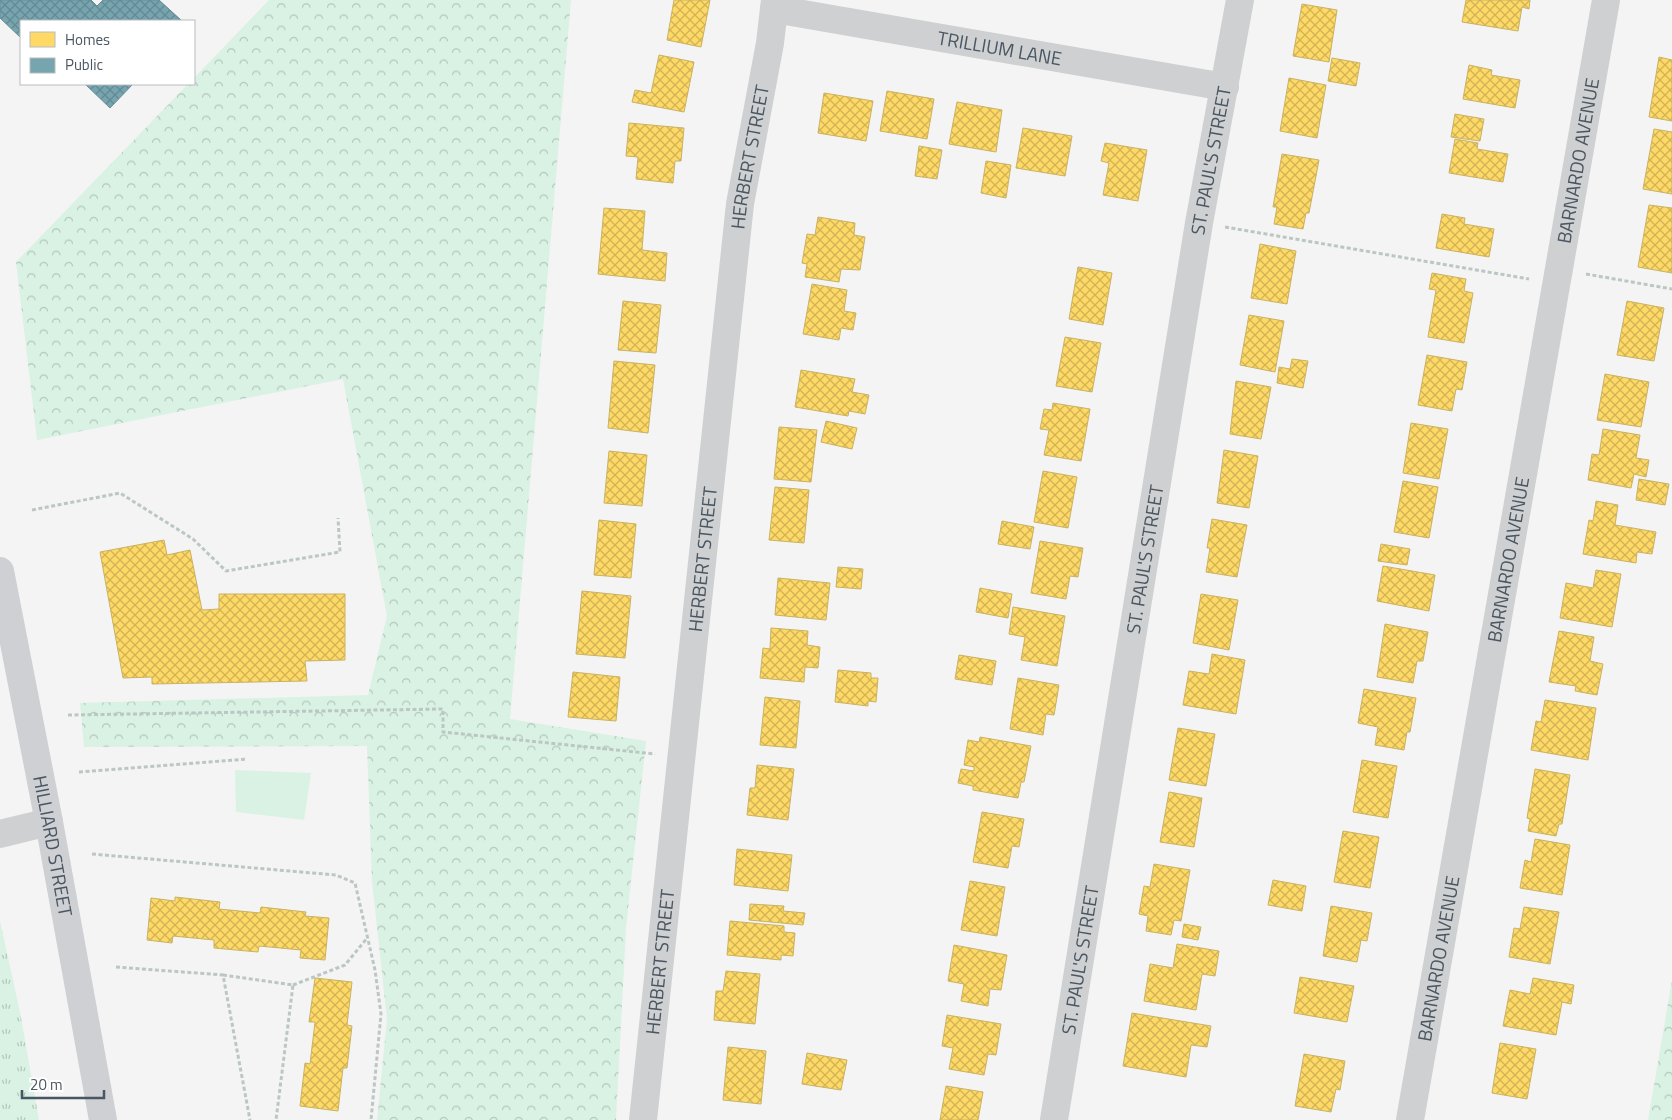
<svg xmlns="http://www.w3.org/2000/svg" width="1672" height="1120" font-family="'Titillium Web',sans-serif">
<style>
.grass{fill:url(#grass-tufts)}
.forest{fill:url(#forest-crowns)}
.green{fill:#d9f2e3}
.homes{fill:url(#homes-cross-hatch);stroke:#c9b264}
.public{fill:url(#public-cross-hatch);stroke:#698d98}
.lines{fill:none;stroke-linecap:round;stroke-linejoin:round}
.path{stroke:#bcc7c4;stroke-width:3;stroke-dasharray:4 2.5;stroke-linecap:butt}
.street{stroke:#ced0d2;stroke-width:28}
.secondary{stroke:#ced0d4;stroke-width:28}
.labels{text-anchor:middle;stroke-width:5;stroke-linejoin:round;paint-order:stroke}
.street-label{font-size:19px;fill:#4a5661;stroke:#fff}
</style>
<defs>
<pattern id="grass-tufts" width="24" height="20" patternUnits="userSpaceOnUse" patternTransform="scale(1.25)"><rect width="24" height="20" fill="#d9f2e3"/><path d="M3 7l-1-3M5 7V3M7 7l1-3M15 17l-1-3M17 17v-4M19 17l1-3" fill="none" stroke="#b2c7bb"/></pattern>
<pattern id="forest-crowns" width="20" height="18" patternUnits="userSpaceOnUse" patternTransform="scale(1.25)"><rect width="20" height="18" fill="#d9f2e3"/><path d="M2 6a3 3 0 1 1 6 0M12 15a3 3 0 1 1 6 0" fill="none" stroke="#b2c7bb"/></pattern>
<pattern id="homes-cross-hatch" width="8" height="8" patternUnits="userSpaceOnUse" patternTransform="scale(1.25)"><rect width="8" height="8" fill="#ffd966"/><path d="M0 0l8 8M0 8l8-8" fill="none" stroke="#d0b357"/></pattern>
<pattern id="public-cross-hatch" width="8" height="8" patternUnits="userSpaceOnUse" patternTransform="scale(1.25)"><rect width="8" height="8" fill="#76a5af"/><path d="M0 0l8 8M0 8l8-8" fill="none" stroke="#638992"/></pattern>
</defs>
<rect width="100%" height="100%" fill="#f4f4f4"/>
<path class="grass" d="M 0,921 L 20,1012 L 39,1120 L 0,1120 Z"/>
<path class="forest" d="M 269,0 L 571,0 L 510,719 L 646,741 L 626,928 L 616,1120 L 377,1120 L 387,1019 L 372,881 L 367,746 L 84,747 L 80,703 L 368,695 L 387,616 L 343,379 L 37,440 L 16,262 L 188,84 L 194,84 L 194,78 Z
M 1672,980 L 1672,1120 L 1648,1120 Z"/>
<path class="green" d="M 235,770 L 311,773 L 304,820 L 236,812 Z"/>
<path class="homes" d="M 674,0 L 710,0 L 701,47 L 667,40 Z
M 1466,0 L 1530,0 L 1529,9 L 1522,7 L 1518,31 L 1462,22 Z
M 1302,4 L 1337,10 L 1329,62 L 1293,56 Z
M 659,55 L 694,62 L 684,112 L 632,102 L 635,90 L 651,93 Z
M 1659,57 L 1672,60 L 1672,121 L 1649,117 Z
M 1332,58 L 1360,63 L 1356,86 L 1328,81 Z
M 1469,65 L 1492,70 L 1491,75 L 1520,80 L 1515,108 L 1463,99 Z
M 1289,78 L 1326,85 L 1317,138 L 1280,131 Z
M 887,91 L 934,99 L 927,139 L 880,131 Z
M 824,93 L 873,101 L 866,141 L 818,133 Z
M 957,102 L 1002,110 L 996,152 L 949,144 Z
M 1455,114 L 1484,119 L 1480,141 L 1451,137 Z
M 629,123 L 684,128 L 681,161 L 675,161 L 673,183 L 636,179 L 638,157 L 626,156 Z
M 1023,128 L 1072,136 L 1065,176 L 1016,168 Z
M 1654,129 L 1672,132 L 1672,194 L 1643,189 Z
M 1455,139 L 1478,143 L 1477,149 L 1508,154 L 1503,182 L 1449,173 Z
M 1105,143 L 1147,150 L 1138,201 L 1103,195 L 1109,163 L 1101,161 Z
M 919,146 L 942,150 L 937,179 L 915,176 Z
M 1282,154 L 1319,160 L 1309,213 L 1306,213 L 1303,229 L 1274,224 L 1277,207 L 1273,207 Z
M 986,161 L 1011,165 L 1006,198 L 981,193 Z
M 1649,205 L 1672,208 L 1672,273 L 1638,267 Z
M 604,208 L 645,211 L 642,250 L 667,253 L 665,281 L 598,274 Z
M 1442,214 L 1465,218 L 1464,224 L 1494,229 L 1489,257 L 1436,248 Z
M 818,217 L 855,223 L 854,235 L 865,237 L 860,270 L 841,269 L 839,282 L 805,277 L 807,264 L 802,263 L 807,234 L 815,235 Z
M 1260,244 L 1296,251 L 1287,304 L 1251,298 Z
M 1078,267 L 1112,273 L 1103,325 L 1069,319 Z
M 1432,273 L 1466,279 L 1464,291 L 1473,293 L 1464,343 L 1428,337 L 1436,290 L 1429,289 Z
M 812,284 L 847,290 L 844,311 L 856,313 L 853,330 L 841,328 L 839,340 L 803,334 Z
M 623,301 L 661,305 L 656,353 L 618,350 Z
M 1627,301 L 1664,308 L 1654,361 L 1617,355 Z
M 1249,315 L 1284,321 L 1275,372 L 1240,365 Z
M 1065,337 L 1101,343 L 1092,392 L 1056,386 Z
M 1427,355 L 1467,362 L 1462,390 L 1456,389 L 1452,411 L 1418,405 Z
M 1292,359 L 1308,361 L 1303,388 L 1277,383 L 1279,367 L 1290,369 Z
M 614,361 L 655,365 L 648,433 L 608,428 Z
M 801,370 L 855,379 L 852,392 L 869,395 L 865,414 L 849,411 L 848,416 L 795,407 Z
M 1605,374 L 1649,382 L 1641,427 L 1597,420 Z
M 1236,381 L 1271,387 L 1261,439 L 1230,434 Z
M 1053,403 L 1090,409 L 1081,461 L 1044,455 L 1049,430 L 1040,429 L 1044,409 L 1052,410 Z
M 826,421 L 857,428 L 852,449 L 821,442 Z
M 1411,423 L 1448,429 L 1439,479 L 1403,473 Z
M 779,427 L 817,430 L 811,482 L 774,479 Z
M 1603,429 L 1640,435 L 1636,458 L 1649,460 L 1646,477 L 1634,474 L 1631,488 L 1588,480 L 1592,454 L 1599,455 Z
M 1224,450 L 1258,456 L 1249,508 L 1217,503 Z
M 609,451 L 647,455 L 642,506 L 604,503 Z
M 1043,471 L 1077,477 L 1068,528 L 1034,522 Z
M 1639,479 L 1669,484 L 1665,505 L 1636,500 Z
M 1403,481 L 1438,487 L 1429,538 L 1394,532 Z
M 775,487 L 809,490 L 804,543 L 769,540 Z
M 1596,501 L 1618,505 L 1615,525 L 1656,532 L 1652,554 L 1637,552 L 1636,563 L 1583,554 L 1589,520 L 1593,521 Z
M 1212,519 L 1247,525 L 1237,577 L 1206,572 L 1210,548 L 1207,548 Z
M 599,520 L 636,524 L 631,578 L 594,575 Z
M 1002,521 L 1034,527 L 1030,549 L 998,544 Z
M 164,540 L 167,555 L 190,550 L 202,610 L 219,609 L 219,594 L 345,594 L 345,660 L 305,661 L 307,681 L 152,684 L 152,677 L 123,678 L 100,552 Z
M 1040,541 L 1083,548 L 1078,577 L 1070,576 L 1066,599 L 1031,593 Z
M 1381,544 L 1410,549 L 1407,565 L 1378,561 Z
M 1383,566 L 1435,575 L 1429,611 L 1377,601 Z
M 838,567 L 863,569 L 861,589 L 836,587 Z
M 1596,570 L 1621,574 L 1612,627 L 1560,618 L 1566,583 L 1593,588 Z
M 778,578 L 830,583 L 826,620 L 775,615 Z
M 980,588 L 1012,594 L 1008,618 L 976,612 Z
M 582,591 L 631,596 L 625,658 L 576,654 Z
M 1201,594 L 1238,600 L 1229,650 L 1193,643 Z
M 1013,607 L 1065,616 L 1057,666 L 1021,660 L 1025,637 L 1009,634 Z
M 1385,624 L 1428,632 L 1423,661 L 1417,661 L 1413,683 L 1377,677 Z
M 771,628 L 808,631 L 807,645 L 820,647 L 818,668 L 805,667 L 804,682 L 760,678 L 763,648 L 770,649 Z
M 1559,631 L 1594,637 L 1590,661 L 1603,664 L 1597,695 L 1575,691 L 1576,686 L 1549,682 Z
M 1212,654 L 1245,660 L 1236,714 L 1183,705 L 1189,671 L 1209,674 Z
M 959,655 L 996,661 L 992,685 L 955,679 Z
M 838,670 L 871,673 L 871,678 L 878,678 L 876,702 L 868,701 L 868,706 L 835,702 Z
M 573,672 L 620,677 L 616,721 L 568,717 Z
M 1018,678 L 1059,685 L 1054,715 L 1046,714 L 1043,735 L 1010,729 Z
M 1364,689 L 1416,698 L 1410,732 L 1407,732 L 1404,750 L 1375,745 L 1378,727 L 1358,723 Z
M 765,697 L 800,701 L 796,748 L 760,745 Z
M 1545,700 L 1596,708 L 1588,760 L 1531,750 L 1536,721 L 1541,722 Z
M 1178,728 L 1215,734 L 1206,786 L 1169,780 Z
M 980,737 L 1031,746 L 1024,782 L 1021,782 L 1018,798 L 973,790 L 973,786 L 958,783 L 961,769 L 974,771 L 974,767 L 964,765 L 968,740 L 979,742 Z
M 1362,760 L 1397,766 L 1388,818 L 1353,812 Z
M 757,765 L 794,769 L 788,820 L 747,815 L 750,788 L 755,788 Z
M 1535,769 L 1570,775 L 1562,824 L 1559,824 L 1556,836 L 1528,831 L 1530,819 L 1527,818 Z
M 1169,792 L 1202,798 L 1194,847 L 1160,842 Z
M 982,812 L 1024,819 L 1019,847 L 1012,846 L 1008,868 L 973,862 Z
M 1343,831 L 1379,837 L 1370,888 L 1334,882 Z
M 1535,839 L 1570,845 L 1562,895 L 1520,888 L 1525,860 L 1531,862 Z
M 737,849 L 792,855 L 788,891 L 734,885 Z
M 1154,864 L 1190,870 L 1181,921 L 1174,920 L 1171,935 L 1146,931 L 1148,916 L 1139,914 L 1144,886 L 1150,887 Z
M 1273,880 L 1306,886 L 1302,911 L 1268,905 Z
M 970,881 L 1005,887 L 997,936 L 961,930 Z
M 175,897 L 220,902 L 219,909 L 260,913 L 261,907 L 306,912 L 305,916 L 329,918 L 325,960 L 300,958 L 301,950 L 259,946 L 258,952 L 214,948 L 214,940 L 173,936 L 172,943 L 147,940 L 151,898 L 175,901 Z
M 750,904 L 784,906 L 783,911 L 805,913 L 803,925 L 749,920 Z
M 1331,906 L 1372,913 L 1367,941 L 1361,940 L 1357,962 L 1323,956 Z
M 1524,907 L 1559,912 L 1550,964 L 1509,957 L 1514,928 L 1520,929 Z
M 730,921 L 784,926 L 784,932 L 795,933 L 793,956 L 781,955 L 781,960 L 727,955 Z
M 1184,924 L 1201,927 L 1198,940 L 1182,937 Z
M 1177,944 L 1219,951 L 1215,976 L 1202,974 L 1196,1010 L 1144,1001 L 1150,964 L 1173,968 Z
M 954,945 L 1007,955 L 1001,990 L 990,989 L 988,1006 L 961,1001 L 964,984 L 948,981 Z
M 726,971 L 760,974 L 755,1024 L 714,1020 L 716,991 L 723,991 Z
M 1300,977 L 1354,986 L 1347,1022 L 1294,1013 Z
M 315,978 L 352,982 L 347,1025 L 352,1026 L 347,1068 L 343,1068 L 338,1111 L 300,1106 L 305,1063 L 310,1064 L 315,1022 L 309,1022 Z
M 1533,978 L 1574,985 L 1571,1004 L 1562,1002 L 1556,1035 L 1503,1026 L 1510,990 L 1530,994 Z
M 1132,1013 L 1211,1026 L 1207,1047 L 1191,1045 L 1186,1077 L 1123,1066 Z
M 947,1015 L 1001,1024 L 996,1055 L 988,1054 L 984,1075 L 949,1069 L 953,1048 L 942,1046 Z
M 1500,1043 L 1536,1049 L 1527,1099 L 1492,1093 Z
M 728,1047 L 766,1051 L 761,1104 L 723,1100 Z
M 807,1053 L 847,1060 L 841,1090 L 802,1084 Z
M 1304,1054 L 1345,1061 L 1340,1090 L 1336,1089 L 1331,1112 L 1295,1106 Z
M 946,1086 L 983,1092 L 978,1120 L 940,1120 Z"/>
<path class="public" d="M 0,0 L 91,0 L 97,6 L 103,0 L 159,0 L 182,21 L 21,21 L 21,38 L 0,18 Z
M 85,84 L 133,84 L 110,108 Z"/>
<g class="lines">
<path class="path" d="M 1225,227 L 1529,279
M 1586,274 L 1672,289
M 32,510 L 120,493 L 193,539 L 226,571 L 340,552 L 338,518
M 68,715 L 443,709 L 443,732 L 655,754
M 79,772 L 247,759
M 92,854 L 336,875 L 355,883 L 375,970 L 381,1014 L 371,1120
M 116,967 L 223,975 L 250,1120
M 223,975 L 293,985 L 276,1120
M 293,985 L 345,965 L 368,937"/>
<g class="street">
<path id="s1" d="M 774,9 L 1225,87"/>
<path d="M 0,834 L 49,822"/>
<path id="s2" d="M 643,1120 L 740,204 L 770,43 L 775,0"/>
<path id="s3" d="M 1054,1120 L 1199,223 L 1240,0"/>
<path id="s4" d="M 1410,1120 L 1606,0"/>
</g>
<path class="secondary" id="s5" d="M 0,571 L 49,822 L 103,1120"/>
</g>
<g class="labels">
<g class="street-label">
<text dy="7" stroke="none"><textPath href="#s1" startOffset="229">TRILLIUM LANE</textPath></text>
<text dy="7" stroke="none"><textPath href="#s2" startOffset="969">HERBERT STREET</textPath></text>
<text dy="7" stroke="none"><textPath href="#s3" startOffset="972">ST. PAUL'S STREET</textPath></text>
<text dy="7" stroke="none"><textPath href="#s4" startOffset="974">BARNARDO AVENUE</textPath></text>
<text dy="7" stroke="none"><textPath href="#s2" startOffset="564">HERBERT STREET</textPath></text>
<text dy="7" stroke="none"><textPath href="#s3" startOffset="568">ST. PAUL'S STREET</textPath></text>
<text dy="7" stroke="none"><textPath href="#s4" startOffset="569">BARNARDO AVENUE</textPath></text>
<text dy="7" stroke="none"><textPath href="#s5" startOffset="280">HILLIARD STREET</textPath></text>
<text dy="7" stroke="none"><textPath href="#s3" startOffset="162">ST. PAUL'S STREET</textPath></text>
<text dy="7" stroke="none"><textPath href="#s4" startOffset="164">BARNARDO AVENUE</textPath></text>
<text dy="7" stroke="none"><textPath href="#s2" startOffset="159">HERBERT STREET</textPath></text>
</g>
</g>
<rect x="20" y="20" width="175" height="65" fill="#ffffff" stroke="#b7bbc0"/>
<rect x="30" y="32" width="25" height="15" fill="#ffd966" stroke="#b7bbc0"/>
<text x="65" y="45" font-size="15" fill="#4a5661">Homes</text>
<rect x="30" y="58" width="25" height="15" fill="#76a5af" stroke="#b7bbc0"/>
<text x="65" y="70" font-size="15" fill="#4a5661">Public</text>
<path d="M22 1090v8h82v-8" fill="none" stroke="#4a5661" stroke-width="2.5"/>
<text x="30" y="1090" font-size="15" fill="#4a5661" stroke="#ffffff" stroke-width="4" paint-order="stroke">20 m</text>
</svg>
